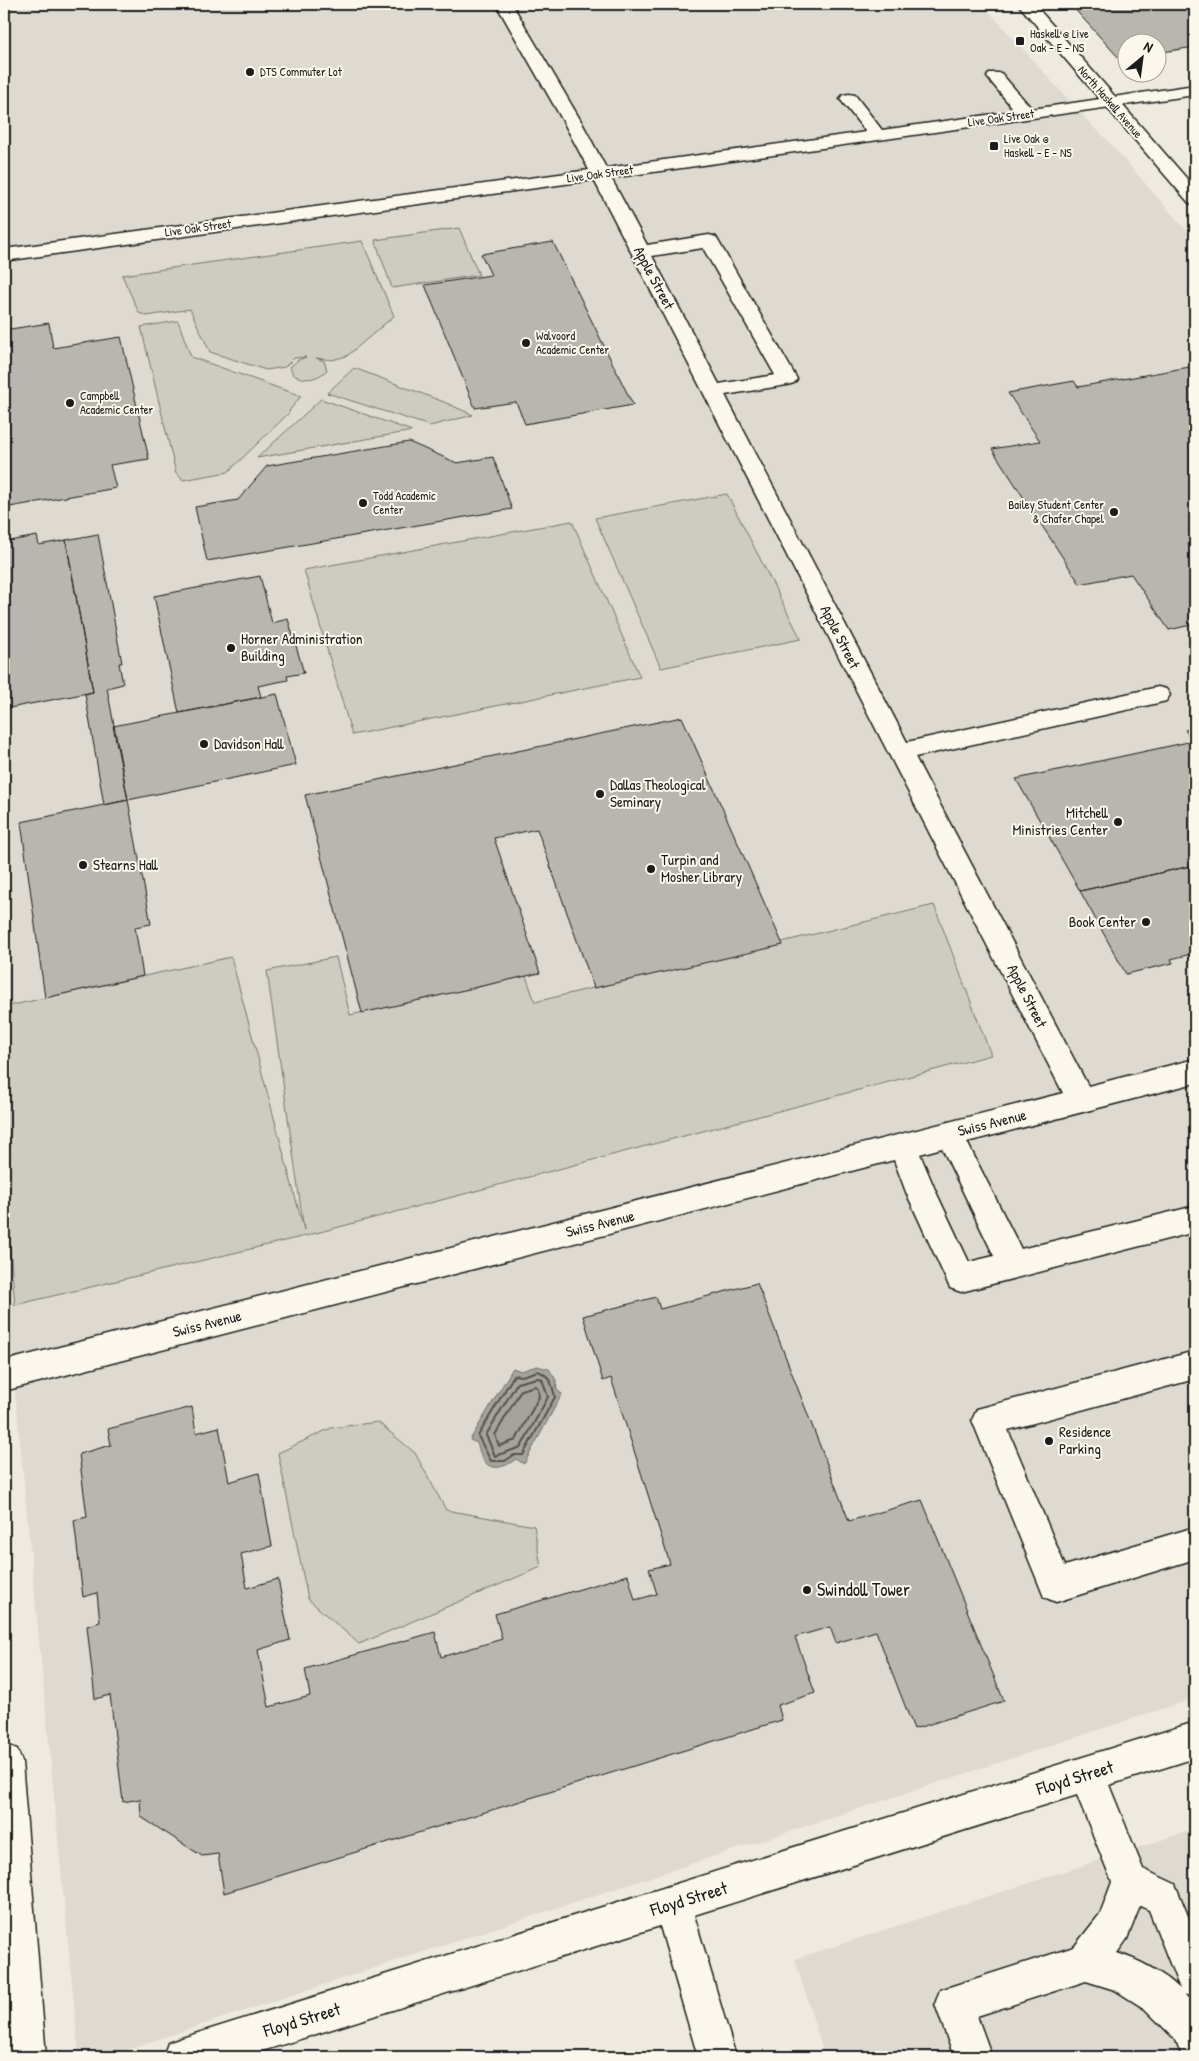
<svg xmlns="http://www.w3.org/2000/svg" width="1199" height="2061" font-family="'Patrick Hand',sans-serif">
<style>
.built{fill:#dedad1}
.green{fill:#ceccc2;stroke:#75746f}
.water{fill:#a6a39d;stroke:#6f6d69}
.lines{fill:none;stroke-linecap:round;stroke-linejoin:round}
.shore{stroke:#535250;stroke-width:2}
.building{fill:#b9b6af;stroke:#1c1c1c}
.minor-casing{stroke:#1c1c1c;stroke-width:3}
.major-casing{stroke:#1c1c1c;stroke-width:3}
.minor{fill:#fbf7ec;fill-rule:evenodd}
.major{fill:#fbf7ec;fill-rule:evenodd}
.poi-dot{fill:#1c1c1c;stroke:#fbf7ec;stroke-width:2}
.labels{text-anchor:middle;stroke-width:4;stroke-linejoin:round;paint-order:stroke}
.far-poi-label{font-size:12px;fill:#1c1c1c;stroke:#fbf7ec;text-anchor:start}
.far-street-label{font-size:12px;fill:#1c1c1c;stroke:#fbf7ec}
.street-label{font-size:15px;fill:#1c1c1c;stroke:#fbf7ec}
.poi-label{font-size:15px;fill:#1c1c1c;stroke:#fbf7ec;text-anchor:start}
.near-poi-label{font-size:18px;fill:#1c1c1c;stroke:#fbf7ec;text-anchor:start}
.near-street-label{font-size:18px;fill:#1c1c1c;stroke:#fbf7ec}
</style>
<rect width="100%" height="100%" fill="#eeeadf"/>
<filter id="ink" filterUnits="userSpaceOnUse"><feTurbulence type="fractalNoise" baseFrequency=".02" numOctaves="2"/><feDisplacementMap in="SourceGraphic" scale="10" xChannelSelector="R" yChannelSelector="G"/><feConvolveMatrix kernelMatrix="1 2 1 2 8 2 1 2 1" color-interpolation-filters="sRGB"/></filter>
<g filter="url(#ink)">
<path class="built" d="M 38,4 L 982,4 L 1097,131 L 1099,131 L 1195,240 L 1195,1698 L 104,2057 L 79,2057 L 11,1348 L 4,1350 L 4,9 Z
M 1195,1829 L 1195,2057 L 825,2057 L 795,1959 Z"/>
<path class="green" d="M 459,228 L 479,275 L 392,288 L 375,240 Z
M 362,241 L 394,316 L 347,356 L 332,360 L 316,358 L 324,361 L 327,370 C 316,380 307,381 293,375 L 290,367 L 298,360 L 306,357 L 294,358 L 285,367 L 266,370 L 210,352 L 190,309 L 147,316 L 139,313 L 122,275 Z
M 178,321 L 191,357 L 301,396 L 289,411 L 290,412 L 228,472 L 183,480 L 176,473 L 141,327 Z
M 354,368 L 444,402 L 473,415 L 430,426 L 327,393 Z
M 321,399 L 412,431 L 257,458 Z
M 727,494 L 801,639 L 661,668 L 595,518 Z
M 572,521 L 640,677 L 352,735 L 304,570 Z
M 934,905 L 991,1055 L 305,1236 L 15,1305 L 4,1183 L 4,1007 L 231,957 L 304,1230 L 267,971 L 336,957 L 350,1015 L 526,976 L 535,1002 Z
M 378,1422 L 415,1453 L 446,1510 L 534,1526 L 541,1567 L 359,1644 L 308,1599 L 278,1453 L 331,1428 Z"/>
<path class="water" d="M 537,1366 L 549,1369 L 556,1380 L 557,1390 L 562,1394 L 524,1464 L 516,1459 C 506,1467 490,1473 482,1458 C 480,1454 479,1448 477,1443 L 470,1440 L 513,1368 L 521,1371 Z"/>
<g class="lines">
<path class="shore" d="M 538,1371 C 551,1376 552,1385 555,1397 L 523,1455 L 514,1455 L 505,1461 L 491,1461 L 478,1436 L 514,1375 L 522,1376 Z
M 537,1378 L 542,1379 L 548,1397 L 521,1447 L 495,1456 L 486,1435 L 517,1383 Z
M 535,1386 L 538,1388 L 539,1397 L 516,1440 L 499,1446 L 495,1435 L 521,1390 Z"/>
</g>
<path class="building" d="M 1070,4 L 1170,4 L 1175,9 L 1185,7 L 1182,4 L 1195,4 L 1195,47 L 1156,53 L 1156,42 L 1126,42 L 1126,57 L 1119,58 Z
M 553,242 L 633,405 L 525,424 L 516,402 L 475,408 L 425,285 L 491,275 L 481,254 Z
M 49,323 L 53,348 L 121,337 L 149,459 L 110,465 L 116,488 L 4,508 L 4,330 Z
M 1195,366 L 1195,624 L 1169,630 L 1131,574 L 1080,584 L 992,449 L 1040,441 L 1008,393 L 1074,381 L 1078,387 Z
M 409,442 L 457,463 L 493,457 L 512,509 L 207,561 L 195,507 L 238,500 L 267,466 Z
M 98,534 L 122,663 L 119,663 L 123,684 L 107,688 L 128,800 L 104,805 L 85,694 L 93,692 L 66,540 Z
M 37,536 L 39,545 L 66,540 L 93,692 L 4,709 L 4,542 Z
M 260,576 L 272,623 L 288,619 L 304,673 L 287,676 L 288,680 L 258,686 L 261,697 L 179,713 L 154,596 Z
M 277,694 L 296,765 L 128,800 L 113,726 Z
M 682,717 L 783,945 L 594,988 L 537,829 L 494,838 L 540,973 L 362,1013 L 305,795 Z
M 1195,728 L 1195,865 L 1080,891 L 1016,779 L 1193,741 L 1185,730 Z
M 128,800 L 151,924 L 135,927 L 143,976 L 45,998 L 21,822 Z
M 1195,865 L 1195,953 L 1171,959 L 1173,963 L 1126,974 L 1080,891 Z
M 757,1283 L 849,1521 L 922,1500 L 1004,1701 L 914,1729 L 876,1631 L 836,1643 L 830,1627 L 795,1637 L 815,1693 L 778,1705 L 782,1720 L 224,1893 L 218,1854 L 202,1856 L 141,1817 L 140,1799 L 123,1802 L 110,1695 L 95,1699 L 87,1626 L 100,1622 L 97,1593 L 83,1597 L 74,1520 L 87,1517 L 79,1454 L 111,1445 L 108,1429 L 192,1407 L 196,1433 L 219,1427 L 229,1482 L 259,1473 L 272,1546 L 241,1554 L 247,1588 L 278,1579 L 290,1640 L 258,1650 L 269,1707 L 310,1696 L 305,1669 L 435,1632 L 441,1657 L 502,1639 L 495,1614 L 628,1575 L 635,1600 L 657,1594 L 649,1569 L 670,1564 L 611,1378 L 603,1381 L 583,1316 L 656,1297 L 660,1309 Z"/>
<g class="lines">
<defs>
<path id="minor" d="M 496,4 L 512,4 L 581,121 L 606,168 L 866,132 L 840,99 L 843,95 L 849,94 L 855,95 L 882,130 L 1015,111 L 987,77 L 989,73 L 1001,73 L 1032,109 L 1195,85 L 1195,95 L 611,178 L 647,245 L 709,235 L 716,237 L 797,379 L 794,383 L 787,385 L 725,395 L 907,742 L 1158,687 L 1166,689 L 1170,695 L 1166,701 L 1158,703 L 915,757 L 1088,1086 L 1195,1059 L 1195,1083 L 967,1142 L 1021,1249 L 1195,1206 L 1195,1232 L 961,1292 L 950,1288 L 906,1192 L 894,1160 L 4,1391 L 4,1361 L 1063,1093 L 594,180 L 4,261 L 4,249 L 589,170 L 563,121 ZM 703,248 L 775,375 L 719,384 L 652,256 ZM 942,1148 L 994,1256 L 969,1262 L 936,1192 L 920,1154 Z
M 1195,1351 L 1195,1379 L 1008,1430 L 1065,1566 L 1195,1527 L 1195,1559 L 1056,1602 L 1044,1597 L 972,1420 L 977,1409 Z
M 1195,1722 L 1195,1758 L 1109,1785 L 1143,1869 L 1175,1884 L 1195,1933 L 1195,1998 L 1184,1994 L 1195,2005 L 1195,2057 L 1181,2054 L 1176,2040 L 1145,2009 L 1115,1990 L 1086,1981 L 977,2016 L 992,2057 L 954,2057 L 935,2004 L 940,1990 L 1074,1947 L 1100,1914 L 1112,1882 L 1077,1795 L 694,1915 L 736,2057 L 698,2057 L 660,1926 L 243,2057 L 163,2057 L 168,2043 L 182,2038 ZM 1140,1906 L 1149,1910 L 1180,1989 C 1164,1973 1139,1960 1117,1953 L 1127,1939 Z
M 4,1744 L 17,1749 L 22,1762 L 46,2057 L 8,2057 L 4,2005 Z"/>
<path id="major" d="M 1018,4 L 1034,4 L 1195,188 L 1195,204 L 1189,203 Z"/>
</defs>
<use href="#minor" class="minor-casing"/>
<use href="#major" class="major-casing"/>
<use href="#minor" class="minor"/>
<use href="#major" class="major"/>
</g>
</g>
<g class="poi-dot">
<rect x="1015" y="36" width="10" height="10" rx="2.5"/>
<circle cx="250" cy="72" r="5"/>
<rect x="989" y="141" width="10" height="10" rx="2.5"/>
<circle cx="526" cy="343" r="5"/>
<circle cx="70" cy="403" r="5"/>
<circle cx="363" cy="503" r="5"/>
<circle cx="1114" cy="512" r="5"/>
<circle cx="231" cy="648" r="5"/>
<circle cx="204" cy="744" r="5"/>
<circle cx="600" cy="794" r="5"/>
<circle cx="1118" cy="822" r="5"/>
<circle cx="83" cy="865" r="5"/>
<circle cx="651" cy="869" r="5"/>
<circle cx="1146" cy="922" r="5"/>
<circle cx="1049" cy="1441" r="5"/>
<circle cx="807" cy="1590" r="5"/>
</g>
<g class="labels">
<g class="far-poi-label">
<text x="1030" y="38">Haskell @ Live<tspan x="1030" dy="14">Oak - E - NS</tspan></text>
<text x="260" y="76">DTS Commuter Lot</text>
<text x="1004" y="143">Live Oak @<tspan x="1004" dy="14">Haskell - E - NS</tspan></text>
<text x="536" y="340">Walvoord<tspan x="536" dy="14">Academic Center</tspan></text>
<text x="80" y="400">Campbell<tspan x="80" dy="14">Academic Center</tspan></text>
<text x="373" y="500">Todd Academic<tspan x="373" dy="14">Center</tspan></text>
<text x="1104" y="509" text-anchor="end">Bailey Student Center<tspan x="1104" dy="14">&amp; Chafer Chapel</tspan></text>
</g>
<g class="far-street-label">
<text transform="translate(1110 102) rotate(49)" y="4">North Haskell Avenue</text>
<text transform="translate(1001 118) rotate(-8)" y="4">Live Oak Street</text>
<text transform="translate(600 174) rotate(-8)" y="4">Live Oak Street</text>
<text transform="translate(198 228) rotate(-8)" y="4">Live Oak Street</text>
</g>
<g class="street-label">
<text transform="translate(654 278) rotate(62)" y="5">Apple Street</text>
<text transform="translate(840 637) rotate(63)" y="5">Apple Street</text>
<text transform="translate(1027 996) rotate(63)" y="5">Apple Street</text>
<text transform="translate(992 1123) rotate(-14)" y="5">Swiss Avenue</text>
<text transform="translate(600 1224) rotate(-14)" y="5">Swiss Avenue</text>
<text transform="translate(207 1324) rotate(-14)" y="5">Swiss Avenue</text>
</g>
<g class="poi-label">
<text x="241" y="644">Horner Administration<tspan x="241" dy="17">Building</tspan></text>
<text x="214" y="749">Davidson Hall</text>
<text x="610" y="790">Dallas Theological<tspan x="610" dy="17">Seminary</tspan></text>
<text x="1108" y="818" text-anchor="end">Mitchell<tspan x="1108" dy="17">Ministries Center</tspan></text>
<text x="661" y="865">Turpin and<tspan x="661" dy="17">Mosher Library</tspan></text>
<text x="93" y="870">Stearns Hall</text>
<text x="1136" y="927" text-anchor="end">Book Center</text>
<text x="1059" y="1437">Residence<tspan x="1059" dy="17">Parking</tspan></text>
</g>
<g class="near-poi-label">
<text x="817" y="1596">Swindoll Tower</text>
</g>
<g class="near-street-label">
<text transform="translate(1075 1778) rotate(-17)" y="6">Floyd Street</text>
<text transform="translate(689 1899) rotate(-17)" y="6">Floyd Street</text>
<text transform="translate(302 2020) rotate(-17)" y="6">Floyd Street</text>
</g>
</g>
<rect width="1199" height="2061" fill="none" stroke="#fbf7ec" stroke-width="20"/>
<rect x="10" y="10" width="1179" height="2041" fill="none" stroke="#1c1c1c" stroke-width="2" filter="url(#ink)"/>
<g transform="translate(1142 58) rotate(29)"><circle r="24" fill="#fbf7ec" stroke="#a29f99"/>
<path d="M0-4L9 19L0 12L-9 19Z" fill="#1c1c1c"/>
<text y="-8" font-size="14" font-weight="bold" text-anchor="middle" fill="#1c1c1c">N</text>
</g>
</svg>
